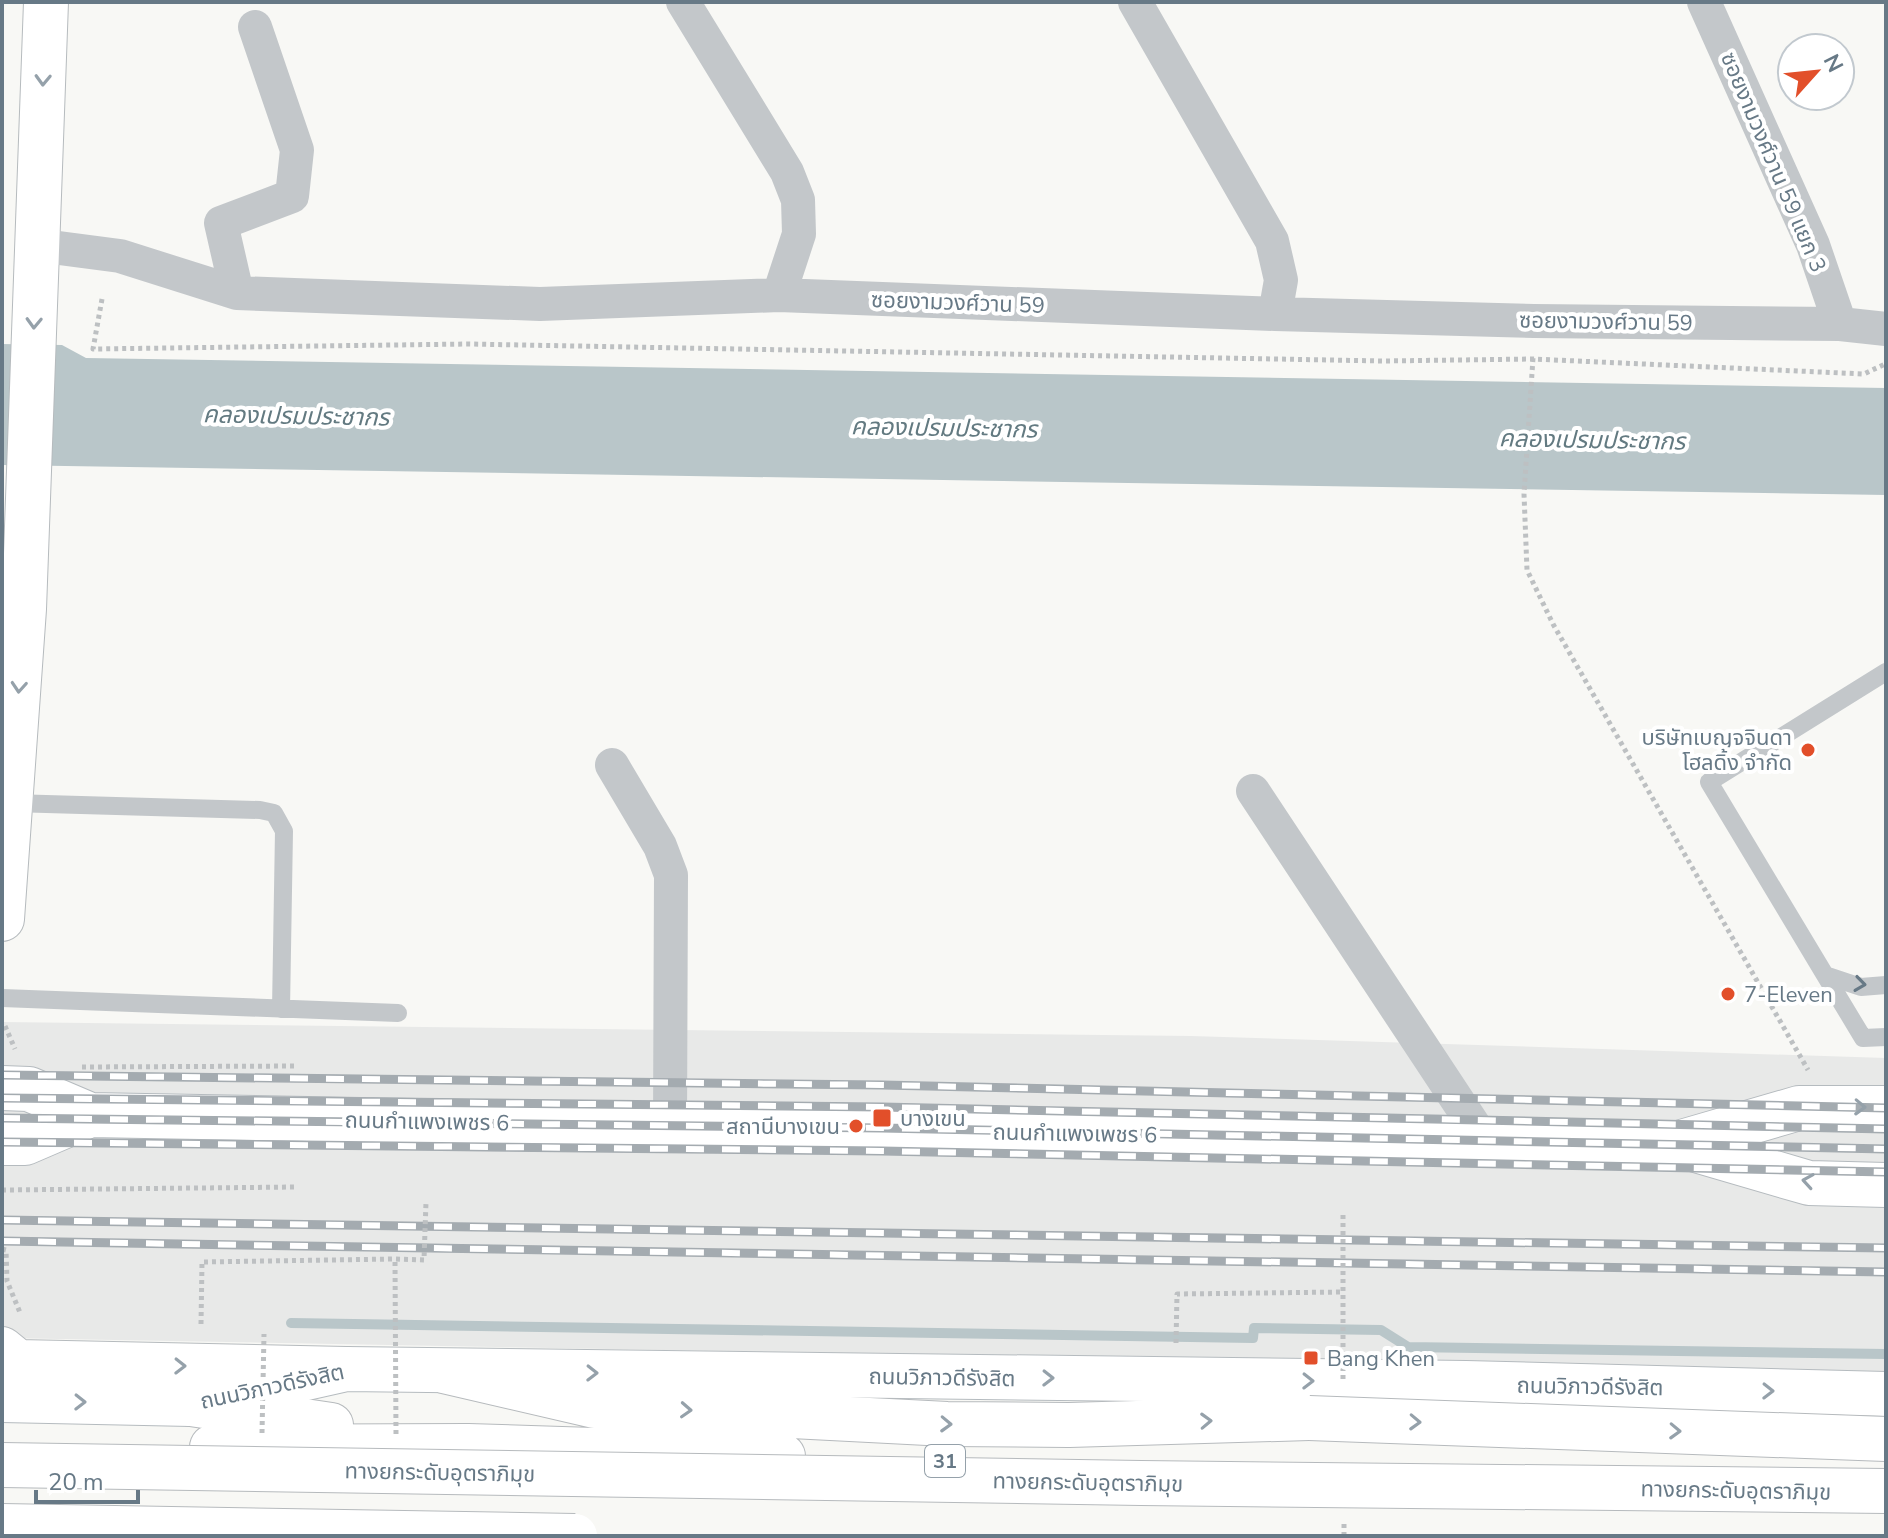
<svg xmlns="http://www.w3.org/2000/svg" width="1888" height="1538" font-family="'Nunito Sans','Noto Sans Thai',sans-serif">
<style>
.built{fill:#e8e9e8}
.water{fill:#b9c6c9}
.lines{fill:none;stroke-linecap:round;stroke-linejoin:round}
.stream{stroke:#b9c6c9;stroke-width:10}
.secondary-casing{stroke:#b5bbbf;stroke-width:46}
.primary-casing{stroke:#b6bbbe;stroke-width:46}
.highway-casing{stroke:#b6babd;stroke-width:46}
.path{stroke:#bdc0c2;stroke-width:5;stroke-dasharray:4 4;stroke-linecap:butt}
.lane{stroke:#c3c7ca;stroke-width:18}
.street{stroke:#c3c7ca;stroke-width:34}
.secondary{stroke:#fff;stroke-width:44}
.primary{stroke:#fff;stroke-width:44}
.highway{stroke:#fff;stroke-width:44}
.rail-casing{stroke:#a4abb0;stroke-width:9}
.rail{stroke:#fff;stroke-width:6;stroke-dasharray:18;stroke-linecap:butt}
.highway-bridge-casing{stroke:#b6babd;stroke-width:46;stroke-linecap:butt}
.path-bridge{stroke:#bdc0c2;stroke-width:5;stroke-dasharray:4 4;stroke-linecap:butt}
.highway-bridge{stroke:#fff;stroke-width:44}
.oneway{stroke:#95a1aa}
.oneway2{stroke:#677986}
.poi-dot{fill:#e24f2a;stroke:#fff;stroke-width:3}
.labels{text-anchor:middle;stroke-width:8;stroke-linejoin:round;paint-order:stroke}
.shield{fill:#fff;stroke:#95a1aa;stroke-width:2}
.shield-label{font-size:20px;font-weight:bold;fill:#677986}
.street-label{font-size:22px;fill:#677986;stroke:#fff}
.poi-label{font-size:22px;fill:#677986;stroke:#fff;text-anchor:start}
.water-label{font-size:24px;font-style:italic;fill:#637a81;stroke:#fff}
</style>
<rect width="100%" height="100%" fill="#f8f8f5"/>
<path class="built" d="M 2,1022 L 1191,1036 L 1886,1058 L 1886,1372 L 2,1338 Z"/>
<path class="water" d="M 2,344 L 62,345 L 86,358 L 1886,388 L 1886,495 L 2,465 Z"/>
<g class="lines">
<path class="stream" d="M 291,1323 L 1253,1338 L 1254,1328 L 1381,1330 L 1408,1347 L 1886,1354"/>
<defs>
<path id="secondary" d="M 2,1088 L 29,1089 L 90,1115 L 1675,1144 L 1809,1183 L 1886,1185
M 2,1143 L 25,1143 L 90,1115
M 1675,1144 L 1799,1108 L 1886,1108
M 2,1400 L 191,1404 L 346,1369 L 1466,1383 L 1886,1394"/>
<path id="primary" d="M 2,919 L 24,609 L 46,2
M 2,1349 L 18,1362 L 346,1369"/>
<path id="highway" d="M 444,1371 L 595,1406 L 947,1424 L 1069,1425 L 1309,1418
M 191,1404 L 331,1425
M 212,1447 L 468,1446 L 783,1456"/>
</defs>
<use href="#secondary" class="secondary-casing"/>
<use href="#primary" class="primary-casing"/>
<use href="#highway" class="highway-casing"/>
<path class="path" d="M 102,299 L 93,349 L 468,344 L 1383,361 L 1533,359 L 1864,374 L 1885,364
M 1533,358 L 1524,494 L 1527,570 L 1553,624 L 1808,1070
M 5,1026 L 15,1049
M 82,1067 L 297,1066
M 2,1190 L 296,1187
M 2,1249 L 6,1250 L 7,1281 L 21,1315
M 201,1324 L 202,1262 L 395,1259
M 1176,1343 L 1177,1294 L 1343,1292"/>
<path class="lane" d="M 11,803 L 260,810 L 274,813 L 284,831 L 281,1009
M 1825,975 L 1709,782 L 1886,672
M 1886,985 L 1861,987 L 1825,975 L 1863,1038 L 1886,1037
M 2,998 L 398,1013"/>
<path class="street" d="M 683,2 L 787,172 L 798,200 L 799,234 L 779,295
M 1135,2 L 1272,241 L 1281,280 L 1275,314
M 1704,2 L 1813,245 L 1840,324
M 36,245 L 120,256 L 237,293 L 540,304 L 779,295 L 1275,314 L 1534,321 L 1840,324 L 1886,329
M 237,293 L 221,223 L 292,196 L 297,150 L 255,27
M 612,765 L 660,846 L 671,875 L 670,1126
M 1253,791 L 1483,1139"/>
<use href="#secondary" class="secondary"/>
<use href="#primary" class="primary"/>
<use href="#highway" class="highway"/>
<defs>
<path id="rail" d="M 2,1075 L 882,1085 L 1886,1108
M 2,1098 L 882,1107 L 1886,1129
M 2,1118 L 882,1128 L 1886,1149
M 2,1142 L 882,1151 L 1886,1172
M 2,1220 L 1886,1248
M 2,1241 L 1886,1272"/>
</defs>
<use href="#rail" class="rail-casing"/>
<use href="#rail" class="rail"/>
<defs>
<path id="highway-bridge" d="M 1309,1418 L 1886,1439
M 2,1465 L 1141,1483 L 1886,1491
M 2,1526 L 575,1536"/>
</defs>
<use href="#highway-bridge" class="highway-bridge-casing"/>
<path class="path-bridge" d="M 1343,1215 L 1343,1382
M 262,1433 L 264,1334
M 396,1434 L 395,1259 L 424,1260 L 426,1202
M 1344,1524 L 1344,1536"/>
<use href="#highway-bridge" class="highway-bridge"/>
</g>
<defs><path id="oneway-chevron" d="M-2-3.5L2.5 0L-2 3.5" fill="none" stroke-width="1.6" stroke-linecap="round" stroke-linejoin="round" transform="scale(2)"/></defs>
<g class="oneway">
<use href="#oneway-chevron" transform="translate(43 80) rotate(92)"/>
<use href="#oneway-chevron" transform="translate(34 323) rotate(92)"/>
<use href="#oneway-chevron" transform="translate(19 687) rotate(94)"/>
<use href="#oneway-chevron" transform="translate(1860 1107) rotate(2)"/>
<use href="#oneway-chevron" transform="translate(1808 1181) rotate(-171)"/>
<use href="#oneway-chevron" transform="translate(180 1366) rotate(1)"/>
<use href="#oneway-chevron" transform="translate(592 1373) rotate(1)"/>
<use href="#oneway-chevron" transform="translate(1048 1378) rotate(1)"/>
<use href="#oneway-chevron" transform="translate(1308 1381) rotate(1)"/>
<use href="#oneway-chevron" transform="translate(1768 1391) rotate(1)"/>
<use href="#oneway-chevron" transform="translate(80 1402) rotate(1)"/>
<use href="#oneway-chevron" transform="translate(686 1410) rotate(3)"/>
<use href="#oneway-chevron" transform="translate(1206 1421) rotate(-2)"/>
<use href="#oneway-chevron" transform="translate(1415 1422) rotate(2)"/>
<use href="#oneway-chevron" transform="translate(946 1424) rotate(2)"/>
<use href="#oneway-chevron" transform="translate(1675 1431) rotate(2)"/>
</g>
<use class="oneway2" href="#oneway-chevron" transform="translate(1860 984) rotate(8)"/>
<g class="poi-dot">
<circle cx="1808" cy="750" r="8"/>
<circle cx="1728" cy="994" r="8"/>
<rect x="872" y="1108" width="20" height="20" rx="4"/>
<circle cx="856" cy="1126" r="8"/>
<rect x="1303" y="1350" width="16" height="16" rx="4"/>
</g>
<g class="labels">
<rect class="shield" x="925" y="1445" width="40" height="32" rx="6"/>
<g class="shield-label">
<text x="945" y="1468">31</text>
</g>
<g class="street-label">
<text transform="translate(1774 162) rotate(67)" y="8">ซอยงามวงศ์วาน 59 แยก 3</text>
<text transform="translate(958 302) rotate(2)" y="8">ซอยงามวงศ์วาน 59</text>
<text transform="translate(1606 321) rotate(1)" y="8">ซอยงามวงศ์วาน 59</text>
<text transform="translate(427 1121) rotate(1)" y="8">ถนนกำแพงเพชร 6</text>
<text transform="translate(1075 1133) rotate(1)" y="8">ถนนกำแพงเพชร 6</text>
<text transform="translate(942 1377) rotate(1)" y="8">ถนนวิภาวดีรังสิต</text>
<text transform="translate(272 1386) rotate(-12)" y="8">ถนนวิภาวดีรังสิต</text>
<text transform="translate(1590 1386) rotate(1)" y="8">ถนนวิภาวดีรังสิต</text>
<text transform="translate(440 1472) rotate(1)" y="8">ทางยกระดับอุตราภิมุข</text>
<text transform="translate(1088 1482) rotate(1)" y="8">ทางยกระดับอุตราภิมุข</text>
<text transform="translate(1736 1490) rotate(1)" y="8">ทางยกระดับอุตราภิมุข</text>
</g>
<g class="poi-label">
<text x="1792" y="745" text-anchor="end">บริษัทเบญจจินดา<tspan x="1792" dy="25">โฮลดิ้ง จำกัด</tspan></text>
<text x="1744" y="1002">7-Eleven</text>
<text x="900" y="1126">บางเขน</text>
<text x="840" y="1134" text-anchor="end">สถานีบางเขน</text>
<text x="1327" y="1366">Bang Khen</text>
</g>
<g class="water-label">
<text transform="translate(296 416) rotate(1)" y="8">คลองเปรมประชากร</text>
<text transform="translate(944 428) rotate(1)" y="8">คลองเปรมประชากร</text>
<text transform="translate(1592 440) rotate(1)" y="8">คลองเปรมประชากร</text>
</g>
</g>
<rect width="1888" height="1538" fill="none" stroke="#677986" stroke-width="8"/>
<g transform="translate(1816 72) rotate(63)"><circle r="38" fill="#ffffff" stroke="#c2c9cf" stroke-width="2"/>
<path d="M0-6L14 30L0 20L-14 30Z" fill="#e24f2a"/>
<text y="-12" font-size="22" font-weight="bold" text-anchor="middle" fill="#677986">N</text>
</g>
<path d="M36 1490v12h102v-12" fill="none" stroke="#677986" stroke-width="4"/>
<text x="48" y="1490" font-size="24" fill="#677986" stroke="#ffffff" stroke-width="6" paint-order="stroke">20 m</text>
</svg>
